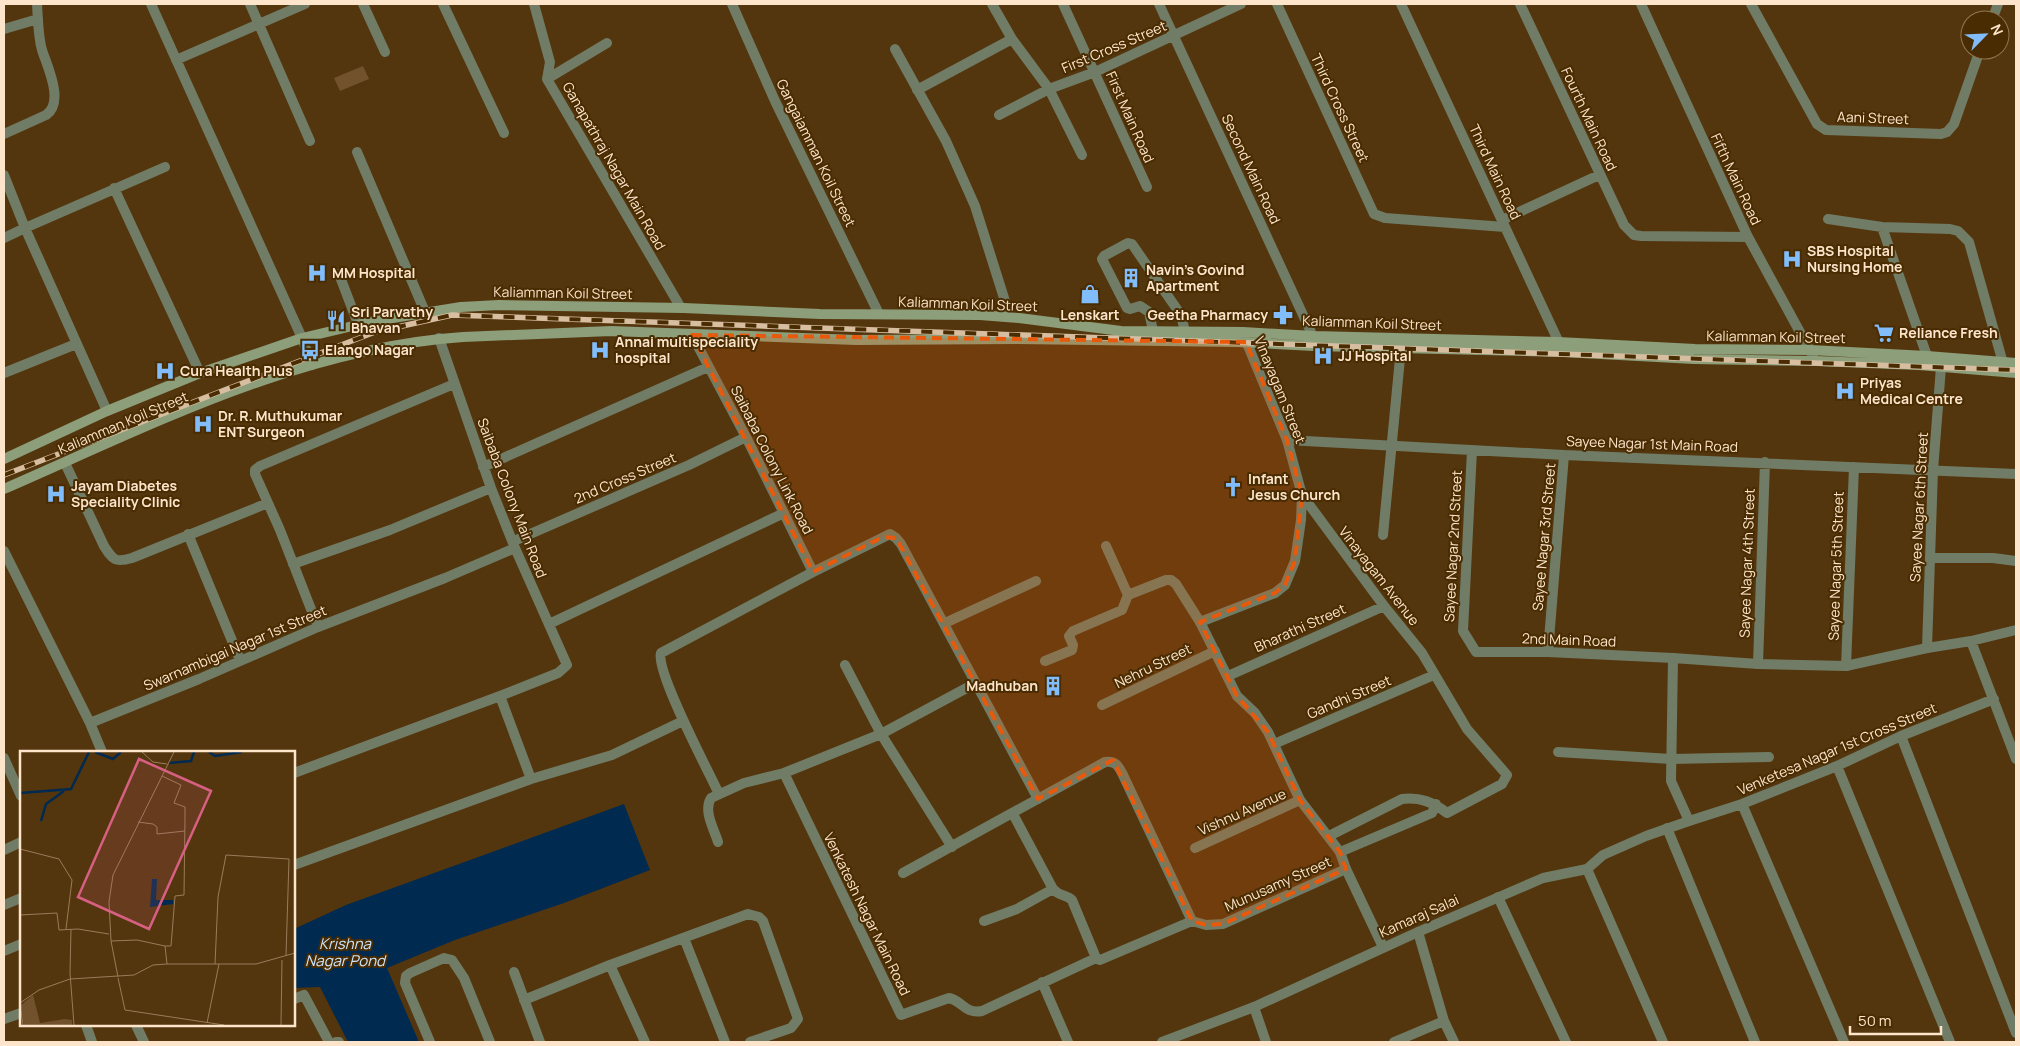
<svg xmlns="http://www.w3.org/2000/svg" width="2020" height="1046" font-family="Manrope,sans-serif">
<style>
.green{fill:#71522d}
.water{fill:#002a4f}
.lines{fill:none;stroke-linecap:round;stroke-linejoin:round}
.minor{stroke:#707c65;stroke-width:10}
.tertiary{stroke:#707c65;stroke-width:10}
.secondary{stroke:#8c9e7a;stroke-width:10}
.rail-casing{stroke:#d7bea1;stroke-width:5.5}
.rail{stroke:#492c01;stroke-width:4;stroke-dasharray:11;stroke-linecap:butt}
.marked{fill:#e8590c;fill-opacity:0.2;stroke:#e8590c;stroke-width:4;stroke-dasharray:10 6;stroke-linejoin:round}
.labels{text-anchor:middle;stroke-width:4;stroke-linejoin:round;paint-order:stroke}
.street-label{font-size:14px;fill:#fde5cb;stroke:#492c01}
.poi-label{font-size:14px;font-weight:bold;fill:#fde5cb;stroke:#492c01;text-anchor:start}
.water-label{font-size:15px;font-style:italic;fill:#cbe4fe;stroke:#492c01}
.inset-river{fill:none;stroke:#002a4f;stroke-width:2.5}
.inset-road{fill:none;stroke:#987c5a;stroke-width:1}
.view{fill:#d76082;fill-opacity:0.15;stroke:#d76082;stroke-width:2.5}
.inset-edge{fill:none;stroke:#fde5cb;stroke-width:2.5}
</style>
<rect width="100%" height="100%" fill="#54360e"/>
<path class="green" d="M 363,66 L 369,79 L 340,91 L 334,78 Z"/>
<path class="water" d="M 624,804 L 650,870 L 564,903 L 455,940 L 387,968 L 419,1042 L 348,1042 L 320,987 L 294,988 L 294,929 L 346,905 Z"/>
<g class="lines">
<path class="minor" d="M 151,4 L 302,338 L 312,365
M 250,4 L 310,141
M 363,4 L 385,52
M 443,4 L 504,133
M 534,4 L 550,62 L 547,79 L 681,308
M 732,4 L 775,101 L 879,314
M 992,4 L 1012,39 L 1049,89 L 1082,155
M 1063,4 L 1147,187
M 1159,4 L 1316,343
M 1277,4 L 1374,214 L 1385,218 L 1505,227
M 1401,4 L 1562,349
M 1520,4 L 1624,225 L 1634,235 L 1641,236 L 1748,237
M 1641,4 L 1748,237 L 1813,356
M 1751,4 L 1817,124 L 1826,130 L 1941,134 L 1947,132 L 1954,124 L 1980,50
M 1992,20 L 1998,4
M 4,29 L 38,19
M 895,49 L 946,141 L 975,206 L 1010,317
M 176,60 L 305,4
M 547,79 L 607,43
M 917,90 L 1012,39
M 999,115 L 1049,89 L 1095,72 L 1241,4
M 4,134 L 46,115 C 65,102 47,66 42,50 C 38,36 38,19 37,4
M 357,152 L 425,312
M 4,175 L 25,228 L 4,238
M 114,188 L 200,373
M 1828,219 L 1882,227 L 1950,229 L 1958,231 L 1969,242 L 2003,363
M 1502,220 L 1599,175
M 1882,227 L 1927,356
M 339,274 L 358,324
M 1153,331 L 1149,312 L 1140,306 L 1130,309 L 1127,308 L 1102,259 L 1104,256 L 1128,243 L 1132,244 L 1181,315 L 1185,332
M 692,335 L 746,437 L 813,572
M 4,373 L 76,344
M 107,411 L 25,228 L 165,167
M 1287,440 L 1564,455 L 2016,474
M 1472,450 L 1463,631 L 1476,652 L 1548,652 L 1673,658
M 65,463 L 104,546 C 113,560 115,563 132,558 L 268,503
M 483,467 L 708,367
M 1302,495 L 1384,606 L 1422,653 L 1467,729 L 1507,775 L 1502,784 L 1447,813 C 1433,802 1420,797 1402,799 L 1329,836
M 188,534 L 240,660
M 1383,535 L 1401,348
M 514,541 L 689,465 L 746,437
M 1106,546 L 1128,595
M 4,551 L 90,723 L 102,752
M 1930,558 L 1993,558 L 2016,561
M 293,564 L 390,530 L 491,488
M 945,623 L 1036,581
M 549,624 L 784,513
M 318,627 L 280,530 L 255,474 L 255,470 L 260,466 L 454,384
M 1971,641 L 2016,759
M 1927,648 L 1971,641 L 2016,630
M 1548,652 L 1564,455
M 1045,661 L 1072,650 L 1073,645 L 1069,636 L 1073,631 L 1122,610 L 1128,595 L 1166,580 L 1171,580 L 1176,584 L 1200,622
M 1758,664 L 1765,462
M 845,665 L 881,734 L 952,847
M 1846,666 L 1854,467
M 1228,676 L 1384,606
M 500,696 L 531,779
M 1102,705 L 1215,651
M 90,723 L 199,679 L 318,627 L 445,578 L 515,548
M 1901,736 L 2016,1033
M 1274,744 L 1434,675
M 1558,752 L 1671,759 L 1769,757
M 4,758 L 21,796
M 1837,766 L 1950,1042
M 294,773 L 500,696 L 558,673 L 567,665 L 515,548 L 491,488 L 439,338
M 784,773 L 901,1015 L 949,998 C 963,1001 964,1014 982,1011 L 1096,958 L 1100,960 L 1192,921
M 719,794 C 709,772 655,671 661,653 L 813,572 L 890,534 L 896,538 L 901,544 L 1038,799
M 1742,804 L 1844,1042
M 1013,814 L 1053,889 C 1060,897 1066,894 1072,900 L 1096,958
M 1689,821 L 1742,804 L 1837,766 L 1901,736 L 1994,699
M 1667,828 L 1755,1042
M 718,842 C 714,829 703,811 711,798 L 744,783 L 784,773 L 881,734 L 974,684
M 1195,848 L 1300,800
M 4,850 L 21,842
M 1340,852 L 1432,813 L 1436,804
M 294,865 L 531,779 L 612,755 L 683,721
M 1587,869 L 1663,1042
M 903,873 L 1105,762 C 1116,760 1119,767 1123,775 L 1192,921
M 1498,897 L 1566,1042
M 4,905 L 21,898
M 984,921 L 1017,909 L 1053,889
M 1192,921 L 1206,925 L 1223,924 L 1346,869
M 1418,932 L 1444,1021 L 1454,1042
M 684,938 L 725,1042
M 4,951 L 21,944
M 610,965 L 645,1042
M 514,972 L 540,1042
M 1042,982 L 1068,1042
M 294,999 L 304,995 L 329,1042
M 524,1000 L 610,965 L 748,914 L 759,917 L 763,921 L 798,1019 L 791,1028 L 750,1042
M 1254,1007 L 1266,1042
M 4,1019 L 21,1013
M 86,1025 L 92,1042
M 136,1025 L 144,1042
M 336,1042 L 339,1042
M 430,1042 L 405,983 L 406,976 L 410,973 L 444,958 L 452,960 L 464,978 L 490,1042
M 1394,1042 L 1444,1021"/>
<path class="tertiary" d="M 1244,336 L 1287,440 L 1302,495 L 1301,520 L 1295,561 L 1285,585 L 1275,593 L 1200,622 L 1237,696 L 1255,713 L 1268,732 L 1300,800 L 1340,852 L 1346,869 L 1383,947
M 1162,1042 L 1254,1007 L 1418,932 L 1543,878 L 1587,869 L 1603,855 L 1646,836 L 1689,821 L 1671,781 L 1673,658 L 1758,664 L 1846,666 L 1927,648 L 1933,470 L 1941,367"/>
<path class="secondary" d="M 4,459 L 107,411 L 200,373 L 302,338 L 374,321 L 461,307 L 499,305 L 684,308 L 820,314 L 980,315 L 1019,318 L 1121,331 L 1243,332 L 1314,336 L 1558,342 L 1695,349 L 1810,350 L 1927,356 L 2016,363
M 4,489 C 151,425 300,348 463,337 L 611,331 L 856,340 L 1018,339 L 1238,342 L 1314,346 L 1563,352 L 1694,359 L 1816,361 L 1919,365 L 2016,373"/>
<defs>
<path id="rail" d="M 4,475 L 375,332 L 452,315 L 2016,370"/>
</defs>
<use href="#rail" class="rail-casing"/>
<use href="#rail" class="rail"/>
</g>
<path class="marked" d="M 692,335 L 1246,342 L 1287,440 L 1302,495 L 1295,561 L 1285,585 L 1275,593 L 1200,622 L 1237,696 L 1268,732 L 1300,800 L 1340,852 L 1346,869 L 1223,924 L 1206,925 L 1192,921 L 1113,760 L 1038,799 L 896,538 L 883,537 L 813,572 Z"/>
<defs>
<symbol id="hospital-bare" viewBox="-9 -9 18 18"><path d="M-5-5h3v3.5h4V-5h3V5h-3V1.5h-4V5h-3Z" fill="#80bdfa" stroke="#492c01" stroke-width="2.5" paint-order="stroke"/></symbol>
<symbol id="building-bare" viewBox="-9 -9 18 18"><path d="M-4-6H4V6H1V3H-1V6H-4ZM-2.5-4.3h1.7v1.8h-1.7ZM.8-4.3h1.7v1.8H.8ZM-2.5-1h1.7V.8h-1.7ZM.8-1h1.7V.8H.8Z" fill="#80bdfa" stroke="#492c01" stroke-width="2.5" paint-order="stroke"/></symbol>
<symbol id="shop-bare" viewBox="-9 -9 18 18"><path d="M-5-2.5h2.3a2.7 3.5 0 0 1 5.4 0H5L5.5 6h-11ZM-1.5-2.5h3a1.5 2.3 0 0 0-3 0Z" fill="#80bdfa" stroke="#492c01" stroke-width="2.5" paint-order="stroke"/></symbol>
<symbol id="pharmacy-bare" viewBox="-9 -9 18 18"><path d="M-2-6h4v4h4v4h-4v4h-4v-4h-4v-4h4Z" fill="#80bdfa" stroke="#492c01" stroke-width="2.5" paint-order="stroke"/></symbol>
<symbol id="restaurant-bare" viewBox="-9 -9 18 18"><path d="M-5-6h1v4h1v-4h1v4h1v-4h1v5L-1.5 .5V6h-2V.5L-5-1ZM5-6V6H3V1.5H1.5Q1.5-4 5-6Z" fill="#80bdfa" stroke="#492c01" stroke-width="2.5" paint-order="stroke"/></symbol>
<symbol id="supermarket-bare" viewBox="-9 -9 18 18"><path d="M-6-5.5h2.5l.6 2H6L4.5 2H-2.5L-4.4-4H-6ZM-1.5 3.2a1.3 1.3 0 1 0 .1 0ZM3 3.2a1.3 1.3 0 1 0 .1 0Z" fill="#80bdfa" stroke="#492c01" stroke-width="2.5" paint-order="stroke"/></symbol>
<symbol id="bus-bare" viewBox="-9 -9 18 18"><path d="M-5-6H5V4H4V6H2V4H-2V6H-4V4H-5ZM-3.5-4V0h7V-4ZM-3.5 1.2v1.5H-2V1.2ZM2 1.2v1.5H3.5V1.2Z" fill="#80bdfa" stroke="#492c01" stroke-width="2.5" paint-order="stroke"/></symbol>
<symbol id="church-bare" viewBox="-9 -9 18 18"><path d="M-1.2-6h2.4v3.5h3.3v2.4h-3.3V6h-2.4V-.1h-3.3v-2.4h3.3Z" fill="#80bdfa" stroke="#492c01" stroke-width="2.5" paint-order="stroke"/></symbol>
</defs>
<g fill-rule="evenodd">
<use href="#hospital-bare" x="1778" y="245" width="28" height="28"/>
<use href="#hospital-bare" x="303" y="259" width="28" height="28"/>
<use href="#building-bare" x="1117" y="264" width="28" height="28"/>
<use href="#shop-bare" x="1076" y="280" width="28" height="28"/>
<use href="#pharmacy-bare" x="1269" y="301" width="28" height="28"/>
<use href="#restaurant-bare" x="322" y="306" width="28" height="28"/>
<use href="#supermarket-bare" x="1870" y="319" width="28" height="28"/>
<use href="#bus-bare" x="296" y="336" width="28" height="28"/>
<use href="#hospital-bare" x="586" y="336" width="28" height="28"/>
<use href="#hospital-bare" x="1309" y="342" width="28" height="28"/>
<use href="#hospital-bare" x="151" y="357" width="28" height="28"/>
<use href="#hospital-bare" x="1831" y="377" width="28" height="28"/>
<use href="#hospital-bare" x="189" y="410" width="28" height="28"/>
<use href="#church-bare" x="1219" y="473" width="28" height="28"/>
<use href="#hospital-bare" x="42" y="480" width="28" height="28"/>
<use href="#building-bare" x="1039" y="672" width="28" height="28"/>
</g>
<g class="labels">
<g class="street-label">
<text transform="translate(1114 47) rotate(-23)" y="5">First Cross Street</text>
<text transform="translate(1340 108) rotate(65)" y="5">Third Cross Street</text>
<text transform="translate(1130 117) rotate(66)" y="5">First Main Road</text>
<text transform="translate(1873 118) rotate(2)" y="5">Aani Street</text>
<text transform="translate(1589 119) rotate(65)" y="5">Fourth Main Road</text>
<text transform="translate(816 153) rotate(64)" y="5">Gangaiamman Koil Street</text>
<text transform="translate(614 166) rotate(60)" y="5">Ganapathraj Nagar Main Road</text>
<text transform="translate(1251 169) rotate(65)" y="5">Second Main Road</text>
<text transform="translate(1495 172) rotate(65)" y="5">Third Main Road</text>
<text transform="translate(1736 179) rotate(65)" y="5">Fifth Main Road</text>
<text transform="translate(563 293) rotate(1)" y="5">Kaliamman Koil Street</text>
<text transform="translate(968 304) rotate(2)" y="5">Kaliamman Koil Street</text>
<text transform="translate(1372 323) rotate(2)" y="5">Kaliamman Koil Street</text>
<text transform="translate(1776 337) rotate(1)" y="5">Kaliamman Koil Street</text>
<text transform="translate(1280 390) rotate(68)" y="5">Vinayagam Street</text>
<text transform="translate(123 423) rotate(-23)" y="5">Kaliamman Koil Street</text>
<text transform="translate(1652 444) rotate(2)" y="5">Sayee Nagar 1st Main Road</text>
<text transform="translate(772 460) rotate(63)" y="5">Saibaba Colony Link Road</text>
<text transform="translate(625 478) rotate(-23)" y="5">2nd Cross Street</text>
<text transform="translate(512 498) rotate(69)" y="5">Saibaba Colony Main Road</text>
<text transform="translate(1919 507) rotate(-87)" y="5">Sayee Nagar 6th Street</text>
<text transform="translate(1544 537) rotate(-85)" y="5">Sayee Nagar 3rd Street</text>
<text transform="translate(1453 546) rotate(-87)" y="5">Sayee Nagar 2nd Street</text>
<text transform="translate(1747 563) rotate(-88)" y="5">Sayee Nagar 4th Street</text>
<text transform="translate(1836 566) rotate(-88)" y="5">Sayee Nagar 5th Street</text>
<text transform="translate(1379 576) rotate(52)" y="5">Vinayagam Avenue</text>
<text transform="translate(1300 628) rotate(-24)" y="5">Bharathi Street</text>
<text transform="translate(1569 640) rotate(2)" y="5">2nd Main Road</text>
<text transform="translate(235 648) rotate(-23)" y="5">Swarnambigai Nagar 1st Street</text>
<text transform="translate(1153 666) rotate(-26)" y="5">Nehru Street</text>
<text transform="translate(1349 697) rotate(-23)" y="5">Gandhi Street</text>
<text transform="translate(1837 749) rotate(-23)" y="5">Venketesa Nagar 1st Cross Street</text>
<text transform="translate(1242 812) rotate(-24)" y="5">Vishnu Avenue</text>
<text transform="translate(1278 884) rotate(-24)" y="5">Munusamy Street</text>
<text transform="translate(867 914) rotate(64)" y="5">Venkatesh Nagar Main Road</text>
<text transform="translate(1419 916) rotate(-24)" y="5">Kamaraj Salai</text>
</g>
<g class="poi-label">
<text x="1807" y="256">SBS Hospital<tspan x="1807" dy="16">Nursing Home</tspan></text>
<text x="1146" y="275">Navin's Govind<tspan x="1146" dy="16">Apartment</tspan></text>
<text x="332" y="278">MM Hospital</text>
<text x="351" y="317">Sri Parvathy<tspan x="351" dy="16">Bhavan</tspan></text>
<text x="1090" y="320" text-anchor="middle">Lenskart</text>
<text x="1268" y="320" text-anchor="end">Geetha Pharmacy</text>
<text x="1899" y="338">Reliance Fresh</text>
<text x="615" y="347">Annai multispeciality<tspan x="615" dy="16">hospital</tspan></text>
<text x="325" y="355">Elango Nagar</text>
<text x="1338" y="361">JJ Hospital</text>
<text x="180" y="376">Cura Health Plus</text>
<text x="1860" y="388">Priyas<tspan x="1860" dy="16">Medical Centre</tspan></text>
<text x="218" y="421">Dr. R. Muthukumar<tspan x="218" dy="16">ENT Surgeon</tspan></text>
<text x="1248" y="484">Infant<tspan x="1248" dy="16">Jesus Church</tspan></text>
<text x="71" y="491">Jayam Diabetes<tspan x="71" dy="16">Speciality Clinic</tspan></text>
<text x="1038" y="691" text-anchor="end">Madhuban</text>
</g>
<g class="water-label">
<text x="345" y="949">Krishna<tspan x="345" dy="17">Nagar Pond</tspan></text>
</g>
</g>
<g transform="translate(20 751)">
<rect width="275" height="275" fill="#54360e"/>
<path d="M 13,244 L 20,272 L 45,268 L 52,269 L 52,274 L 4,274 L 0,255 Z" fill="#71522d"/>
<path d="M 132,128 L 137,128 L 136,149 L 153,149 L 153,153 L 130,156 Z" fill="#002a4f"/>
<path class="inset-river" d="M 75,1 L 93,8 L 101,1M 189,1 L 195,5 L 222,1M 149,12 L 171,10 L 174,1M 0,42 L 51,38 L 69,1M 21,70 L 26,53 L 44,40"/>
<path class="inset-road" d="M 122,1 L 133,11 L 147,13M 142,25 L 161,34 L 154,52 L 165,56 L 165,64 L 164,144 L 155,145 L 151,195 L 145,195M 118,71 L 133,73 L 137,76 L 137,83 L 165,80M 0,98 L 39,108 L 52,129 L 46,178M 0,164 L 37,162 L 39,179 L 58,178 L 89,183M 51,178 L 50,222 L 54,274M 91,190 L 98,226M 91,190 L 89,151 L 93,124 L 154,1M 91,190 L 117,189 L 145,195 L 147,213M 195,213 L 198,146 L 206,104 L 269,108 L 266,205M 98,227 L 105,259 L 204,274M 0,252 L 19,239 L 50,228 L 114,224 L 133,214 L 147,213 L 236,213 L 275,202M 0,254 L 3,274M 187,272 L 199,213M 261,274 L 262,209"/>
<path class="view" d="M 119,8 L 191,40 L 129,178 L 58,146 Z"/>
<rect width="275" height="275" class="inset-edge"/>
</g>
<rect width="2020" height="1046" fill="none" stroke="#fde5cb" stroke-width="10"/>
<g transform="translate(1985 35) rotate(66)"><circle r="24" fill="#492c01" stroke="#917652"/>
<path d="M0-4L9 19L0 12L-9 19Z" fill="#80bdfa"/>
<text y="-8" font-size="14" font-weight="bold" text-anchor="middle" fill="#fde5cb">N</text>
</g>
<path d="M1850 1026v8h91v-8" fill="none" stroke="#fde5cb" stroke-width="2.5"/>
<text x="1858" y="1026" font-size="15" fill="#fde5cb" stroke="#492c01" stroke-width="4" paint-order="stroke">50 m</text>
</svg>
